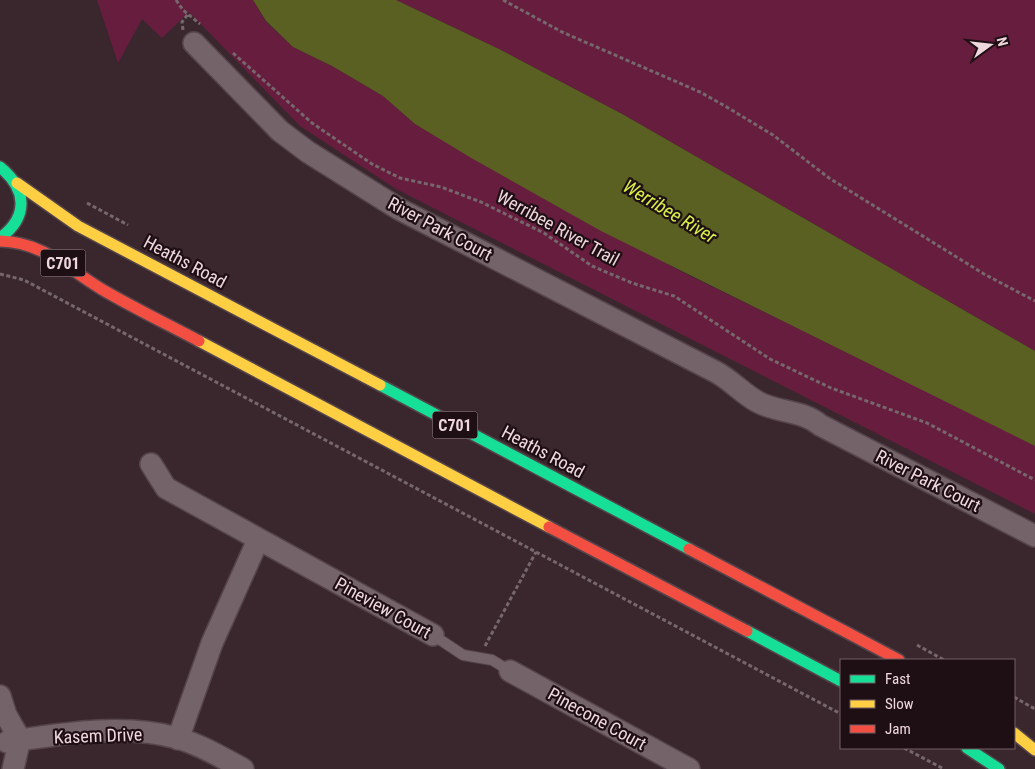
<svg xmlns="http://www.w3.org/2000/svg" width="1035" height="769" font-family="'Roboto Condensed',sans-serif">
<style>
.green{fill:#671d3e}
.water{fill:#596021}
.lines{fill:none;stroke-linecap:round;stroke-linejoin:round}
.lane-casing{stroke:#55444b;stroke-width:12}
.street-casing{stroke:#55444b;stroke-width:24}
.fast-casing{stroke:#55444b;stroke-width:14}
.slow-casing{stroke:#55444b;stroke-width:14}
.jam-casing{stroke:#55444b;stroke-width:14}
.path{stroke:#75676c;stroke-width:3;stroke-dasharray:4 2.5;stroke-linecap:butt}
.lane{stroke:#74646a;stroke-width:10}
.street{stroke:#74646a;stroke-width:21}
.fast{stroke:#16e098;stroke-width:11}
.slow{stroke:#ffcf43;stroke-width:11}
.jam{stroke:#f24e42;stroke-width:11}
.labels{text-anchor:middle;stroke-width:4.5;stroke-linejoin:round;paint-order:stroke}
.shield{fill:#1e0f14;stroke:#b09ba1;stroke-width:1}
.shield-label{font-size:16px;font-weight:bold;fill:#efd7de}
.street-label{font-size:18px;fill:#efd7de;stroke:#1e0f14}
.water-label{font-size:19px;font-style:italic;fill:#d8f147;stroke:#1e0f14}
</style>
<rect width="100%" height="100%" fill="#3a272e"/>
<path class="green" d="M 97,0 L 253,0 L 266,22 L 293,47 L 332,66 L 383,96 L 415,124 L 682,272 L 1000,427 L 1035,446 L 1035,514 L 396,189 L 300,126 L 189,12 L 162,38 L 142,19 L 118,63 Z
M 396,0 L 1035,0 L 1035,351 L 624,115 L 499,49 Z"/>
<path class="water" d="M 253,0 L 396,0 L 499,49 L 624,115 L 1035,351 L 1035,446 L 601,231 L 473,159 L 415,124 L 383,96 L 332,66 L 293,47 L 266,21 Z"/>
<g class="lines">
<defs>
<path id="lane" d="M 433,635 L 463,655 L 492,660 L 510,671"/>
<path id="street" d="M 194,43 L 280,131 L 308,152 L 399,209 L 716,372 C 731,380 743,394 758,402 C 778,413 803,410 820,425 L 1035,536
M 151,464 L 166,488 L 433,635
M 510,671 L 689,769
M 0,696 L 6,715 L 18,736 L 19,743 L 13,769
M 178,739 L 212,643 L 258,540
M 7,742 C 61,734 123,723 177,738 C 199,744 223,758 243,769"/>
<path id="fast" d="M 0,167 C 27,189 29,217 0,238
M 380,385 L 689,549
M 747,631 L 841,681
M 967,748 L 999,769"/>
<path id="slow" d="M 17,183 L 78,226 L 380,385
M 199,341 L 549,527
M 1014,733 L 1035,750"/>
<path id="jam" d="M 0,241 C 43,242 68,269 103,290 C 134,308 167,324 199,341
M 549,527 L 747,631
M 689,549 L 899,660"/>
</defs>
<use href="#lane" class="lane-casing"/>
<use href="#street" class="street-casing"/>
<use href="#fast" class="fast-casing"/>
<use href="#slow" class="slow-casing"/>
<use href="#jam" class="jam-casing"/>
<path class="path" d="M 176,0 L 183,10 L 200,24
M 503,0 L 562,32 L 700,92 L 725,106 L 773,135 L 829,178 L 984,274 L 1035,301
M 183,30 L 182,22 L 188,14
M 233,53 L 312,123 L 372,164 L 400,178 L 441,187 L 481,202 L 544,233 L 592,266 L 632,283 L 674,296 L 770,359 L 831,388 L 927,423 L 1035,480
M 87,203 L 128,225
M 0,274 L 24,280 L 841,714
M 917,645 L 944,660
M 485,646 L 536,552
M 1014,697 L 1035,709
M 904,748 L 944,769"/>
<use href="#lane" class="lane"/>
<use href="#street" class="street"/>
<use href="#fast" class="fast"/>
<use href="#slow" class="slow"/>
<use href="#jam" class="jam"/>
</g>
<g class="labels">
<g class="shield">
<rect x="40.5" y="249.5" width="45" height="27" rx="4"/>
<rect x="432.5" y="411.5" width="45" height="27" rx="4"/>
</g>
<g class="shield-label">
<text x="63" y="269">C701</text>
<text x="455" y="431">C701</text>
</g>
<g class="street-label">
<text transform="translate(558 228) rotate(29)" y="6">Werribee River Trail</text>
<text transform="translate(440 229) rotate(28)" y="6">River Park Court</text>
<text transform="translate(185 262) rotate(28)" y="6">Heaths Road</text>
<text transform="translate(543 452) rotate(28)" y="6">Heaths Road</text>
<text transform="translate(928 481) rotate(27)" y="6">River Park Court</text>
<text transform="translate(383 608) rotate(29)" y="6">Pineview Court</text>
<text transform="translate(597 719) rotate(29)" y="6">Pinecone Court</text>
<text transform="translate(98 736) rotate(-2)" y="6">Kasem Drive</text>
</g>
<g class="water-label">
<text transform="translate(670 211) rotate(31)" y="7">Werribee River</text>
</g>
</g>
<rect x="840" y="659" width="175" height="90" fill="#1e0f14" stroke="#725f65"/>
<rect x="850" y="675" width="25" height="8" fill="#16e098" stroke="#725f65"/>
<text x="885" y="684" font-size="15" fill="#efd7de">Fast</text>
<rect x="850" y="700" width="25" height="8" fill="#ffcf43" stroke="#725f65"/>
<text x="885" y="709" font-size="15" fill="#efd7de">Slow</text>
<rect x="850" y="725" width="25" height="8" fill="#f24e42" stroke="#725f65"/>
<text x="885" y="734" font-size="15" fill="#efd7de">Jam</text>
<g transform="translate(990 45) rotate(75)" stroke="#1e0f14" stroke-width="4" paint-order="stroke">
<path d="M0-4L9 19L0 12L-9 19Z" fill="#efd7de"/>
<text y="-8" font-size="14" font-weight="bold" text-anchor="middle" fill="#efd7de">N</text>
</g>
</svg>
